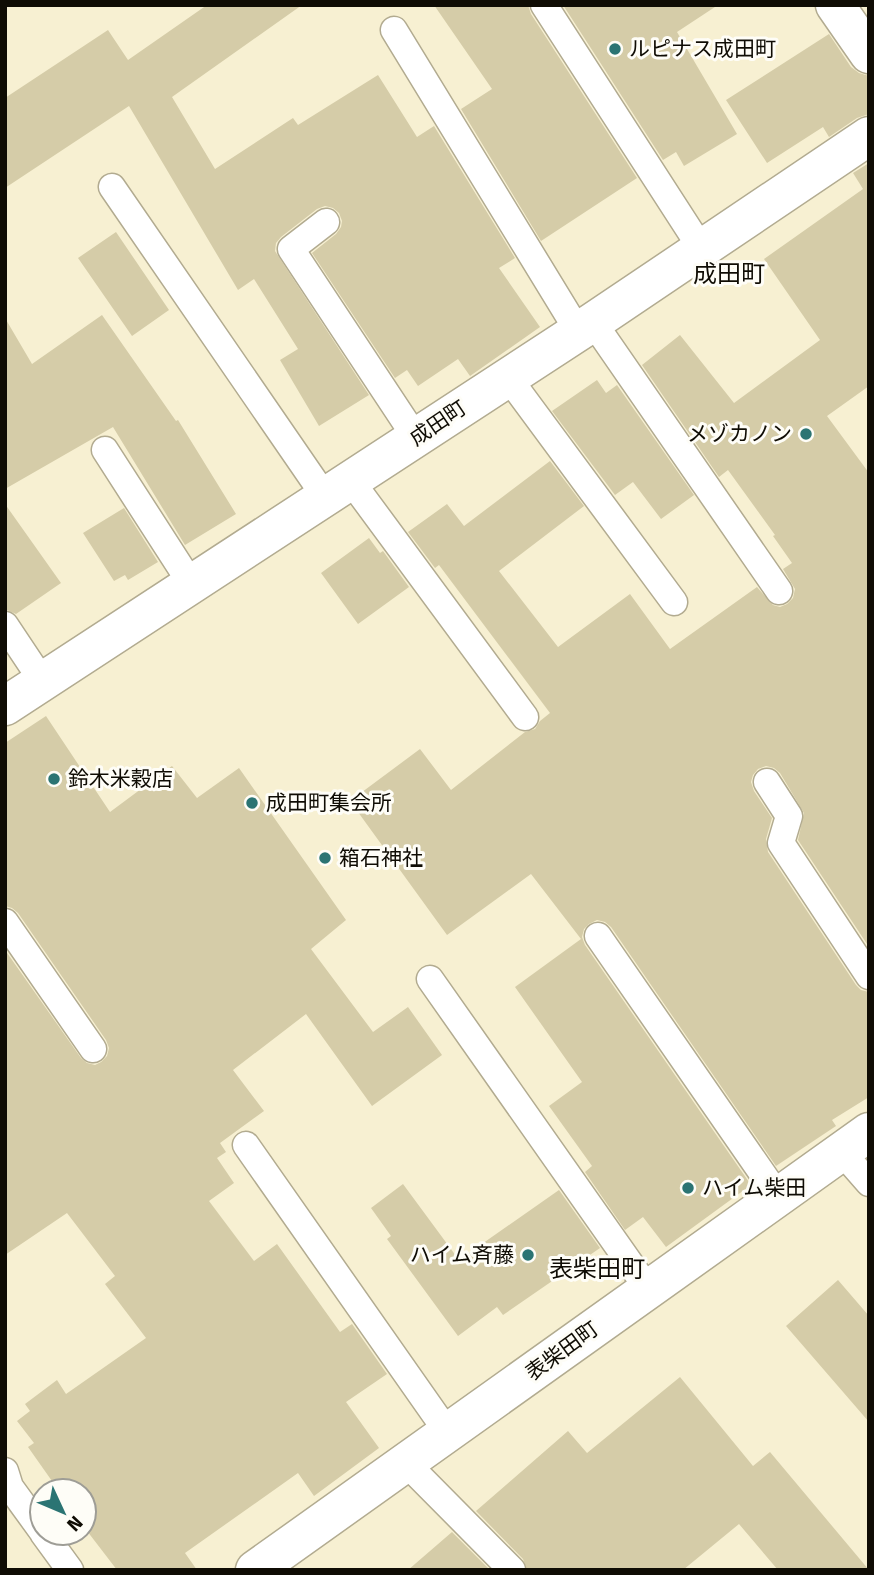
<svg xmlns="http://www.w3.org/2000/svg" width="874" height="1575" font-family="'Fira Sans','Noto Sans JP',sans-serif">
<style>
.building{fill:#d5cca8}
.lines{fill:none;stroke-linecap:round;stroke-linejoin:round}
.service-casing{stroke:#b2ab90;stroke-width:29}
.minor-casing{stroke:#b2ab90;stroke-width:41}
.service{stroke:#fff;stroke-width:26}
.minor{stroke:#fff;stroke-width:38}
.poi-dot{fill:#2b7473;stroke:#fefdf7;stroke-width:2.5}
.labels{text-anchor:middle;stroke-width:6;stroke-linejoin:round;paint-order:stroke}
.poi-label{font-size:21px;fill:#0f0c04;stroke:#fefdf7;text-anchor:start}
.street-label{font-size:21px;fill:#0f0c04;stroke:#fefdf7}
.quarter-label{font-size:24px;fill:#0f0c04;stroke:#fefdf7}
</style>
<rect width="100%" height="100%" fill="#f7f0d2"/>
<path class="building" d="M 207,5 L 302,5 L 172,97 L 215,169 L 293,118 L 298,125 L 378,75 L 417,137 L 434,126 L 515,258 L 499,268 L 540,327 L 470,376 L 458,359 L 418,386 L 407,370 L 395,378 L 312,253 L 336,234 L 341,227 L 342,221 L 339,213 L 333,208 L 325,206 L 317,209 L 281,237 L 276,243 L 275,251 L 369,395 L 319,426 L 280,360 L 298,349 L 254,279 L 238,290 L 129,106 L 5,188 L 5,98 L 108,30 L 128,60 Z
M 434,5 L 528,5 L 531,14 L 637,178 L 541,241 L 461,109 L 492,89 Z
M 563,5 L 718,5 L 677,32 L 737,134 L 684,166 L 676,152 L 663,160 Z
M 829,34 L 851,67 L 859,73 L 869,76 L 869,114 L 857,118 L 829,137 L 823,127 L 767,163 L 726,100 Z
M 869,163 L 869,386 L 827,416 L 869,473 L 869,947 L 798,840 L 804,813 L 780,773 L 774,768 L 766,766 L 758,769 L 753,775 L 751,782 L 754,791 L 772,818 L 766,839 L 768,852 L 856,985 L 861,990 L 869,992 L 869,1097 L 832,1120 L 836,1126 L 776,1166 L 611,927 L 605,922 L 597,920 L 589,924 L 584,929 L 582,937 L 585,945 L 751,1185 L 666,1247 L 643,1217 L 625,1230 L 585,1172 L 592,1166 L 549,1106 L 582,1082 L 515,987 L 581,939 L 531,874 L 447,935 L 350,801 L 420,749 L 451,790 L 525,732 L 535,729 L 540,721 L 550,713 L 439,565 L 435,568 L 408,532 L 447,504 L 464,526 L 550,461 L 584,506 L 499,571 L 558,647 L 630,594 L 670,649 L 757,587 L 773,605 L 780,607 L 787,604 L 793,598 L 795,589 L 783,569 L 792,563 L 773,536 L 775,535 L 728,470 L 719,477 L 642,365 L 680,335 L 734,403 L 820,340 L 764,259 L 863,189 L 853,173 Z
M 116,232 L 169,310 L 132,336 L 78,258 Z
M 102,315 L 176,421 L 178,420 L 236,514 L 185,545 L 113,427 L 5,489 L 5,318 L 32,364 Z
M 597,380 L 606,393 L 617,385 L 694,495 L 661,519 L 633,482 L 615,495 L 552,411 Z
M 5,504 L 61,583 L 16,614 L 5,609 Z
M 124,508 L 158,562 L 128,580 L 125,575 L 114,581 L 83,533 Z
M 369,538 L 380,553 L 383,551 L 409,587 L 358,624 L 321,573 Z
M 46,716 L 110,812 L 172,766 L 197,798 L 239,768 L 346,920 L 311,949 L 373,1032 L 408,1007 L 442,1055 L 372,1106 L 306,1014 L 233,1070 L 264,1111 L 220,1143 L 226,1152 L 217,1158 L 234,1183 L 209,1201 L 254,1261 L 277,1244 L 340,1332 L 352,1324 L 387,1374 L 346,1402 L 379,1448 L 314,1496 L 298,1473 L 185,1553 L 197,1570 L 117,1570 L 84,1527 L 84,1491 L 59,1491 L 28,1447 L 34,1443 L 17,1421 L 30,1411 L 25,1404 L 57,1380 L 66,1394 L 146,1338 L 105,1284 L 115,1276 L 67,1213 L 5,1255 L 5,950 L 81,1058 L 87,1063 L 95,1065 L 101,1062 L 107,1056 L 109,1048 L 106,1040 L 18,913 L 12,908 L 5,906 L 5,743 Z
M 403,1184 L 459,1260 L 559,1190 L 600,1248 L 503,1315 L 497,1307 L 458,1336 L 387,1239 L 391,1236 L 371,1208 Z
M 838,1280 L 869,1316 L 869,1422 L 786,1326 Z
M 680,1377 L 753,1466 L 770,1452 L 869,1570 L 778,1570 L 739,1524 L 683,1570 L 527,1570 L 523,1559 L 476,1511 L 568,1431 L 587,1453 Z
M 452,1532 L 490,1570 L 408,1570 Z"/>
<g class="lines">
<defs>
<path id="service" d="M 544,5 L 701,248
M 394,30 L 578,331
M 112,187 L 326,498
M 326,222 L 291,249 L 416,438
M 593,322 L 779,591
M 507,376 L 674,602
M 105,450 L 192,585
M 351,481 L 525,717
M 5,625 L 43,682
M 767,782 L 789,816 L 781,843 L 869,976
M 5,922 L 93,1049
M 598,936 L 778,1196
M 430,979 L 648,1289
M 246,1145 L 448,1433
M 841,1151 L 869,1183
M 406,1463 L 512,1570
M 5,1471 L 10,1487 L 42,1531
M 43,1533 L 70,1570"/>
<path id="minor" d="M 835,5 L 869,54
M 5,706 L 593,322 L 869,136
M 255,1570 L 869,1132"/>
</defs>
<use href="#service" class="service-casing"/>
<use href="#minor" class="minor-casing"/>
<use href="#service" class="service"/>
<use href="#minor" class="minor"/>
</g>
<g class="poi-dot">
<circle cx="615" cy="49" r="7"/>
<circle cx="806" cy="434" r="7"/>
<circle cx="54" cy="779" r="7"/>
<circle cx="252" cy="803" r="7"/>
<circle cx="325" cy="858" r="7"/>
<circle cx="688" cy="1188" r="7"/>
<circle cx="528" cy="1255" r="7"/>
</g>
<g class="labels">
<g class="poi-label">
<text x="629" y="56">ルピナス成田町</text>
<text x="792" y="441" text-anchor="end">メゾカノン</text>
<text x="68" y="786">鈴木米穀店</text>
<text x="266" y="810">成田町集会所</text>
<text x="339" y="865">箱石神社</text>
<text x="702" y="1195">ハイム柴田</text>
<text x="514" y="1262" text-anchor="end">ハイム斉藤</text>
</g>
<g class="street-label">
<text transform="translate(438 423) rotate(-34)" y="7">成田町</text>
<text transform="translate(562 1351) rotate(-36)" y="7">表柴田町</text>
</g>
<g class="quarter-label">
<text x="729" y="282">成田町</text>
<text x="597" y="1277">表柴田町</text>
</g>
</g>
<rect width="874" height="1575" fill="none" stroke="#0f0c04" stroke-width="14"/>
<g transform="translate(63 1512) rotate(134)"><circle r="33" fill="#fefdf7" stroke="#9e9d96" stroke-width="2"/>
<path d="M0-5L12 26L0 18L-12 26Z" fill="#2b7473"/>
<text y="-10" font-size="19" font-weight="bold" text-anchor="middle" fill="#0f0c04">N</text>
</g>
</svg>
